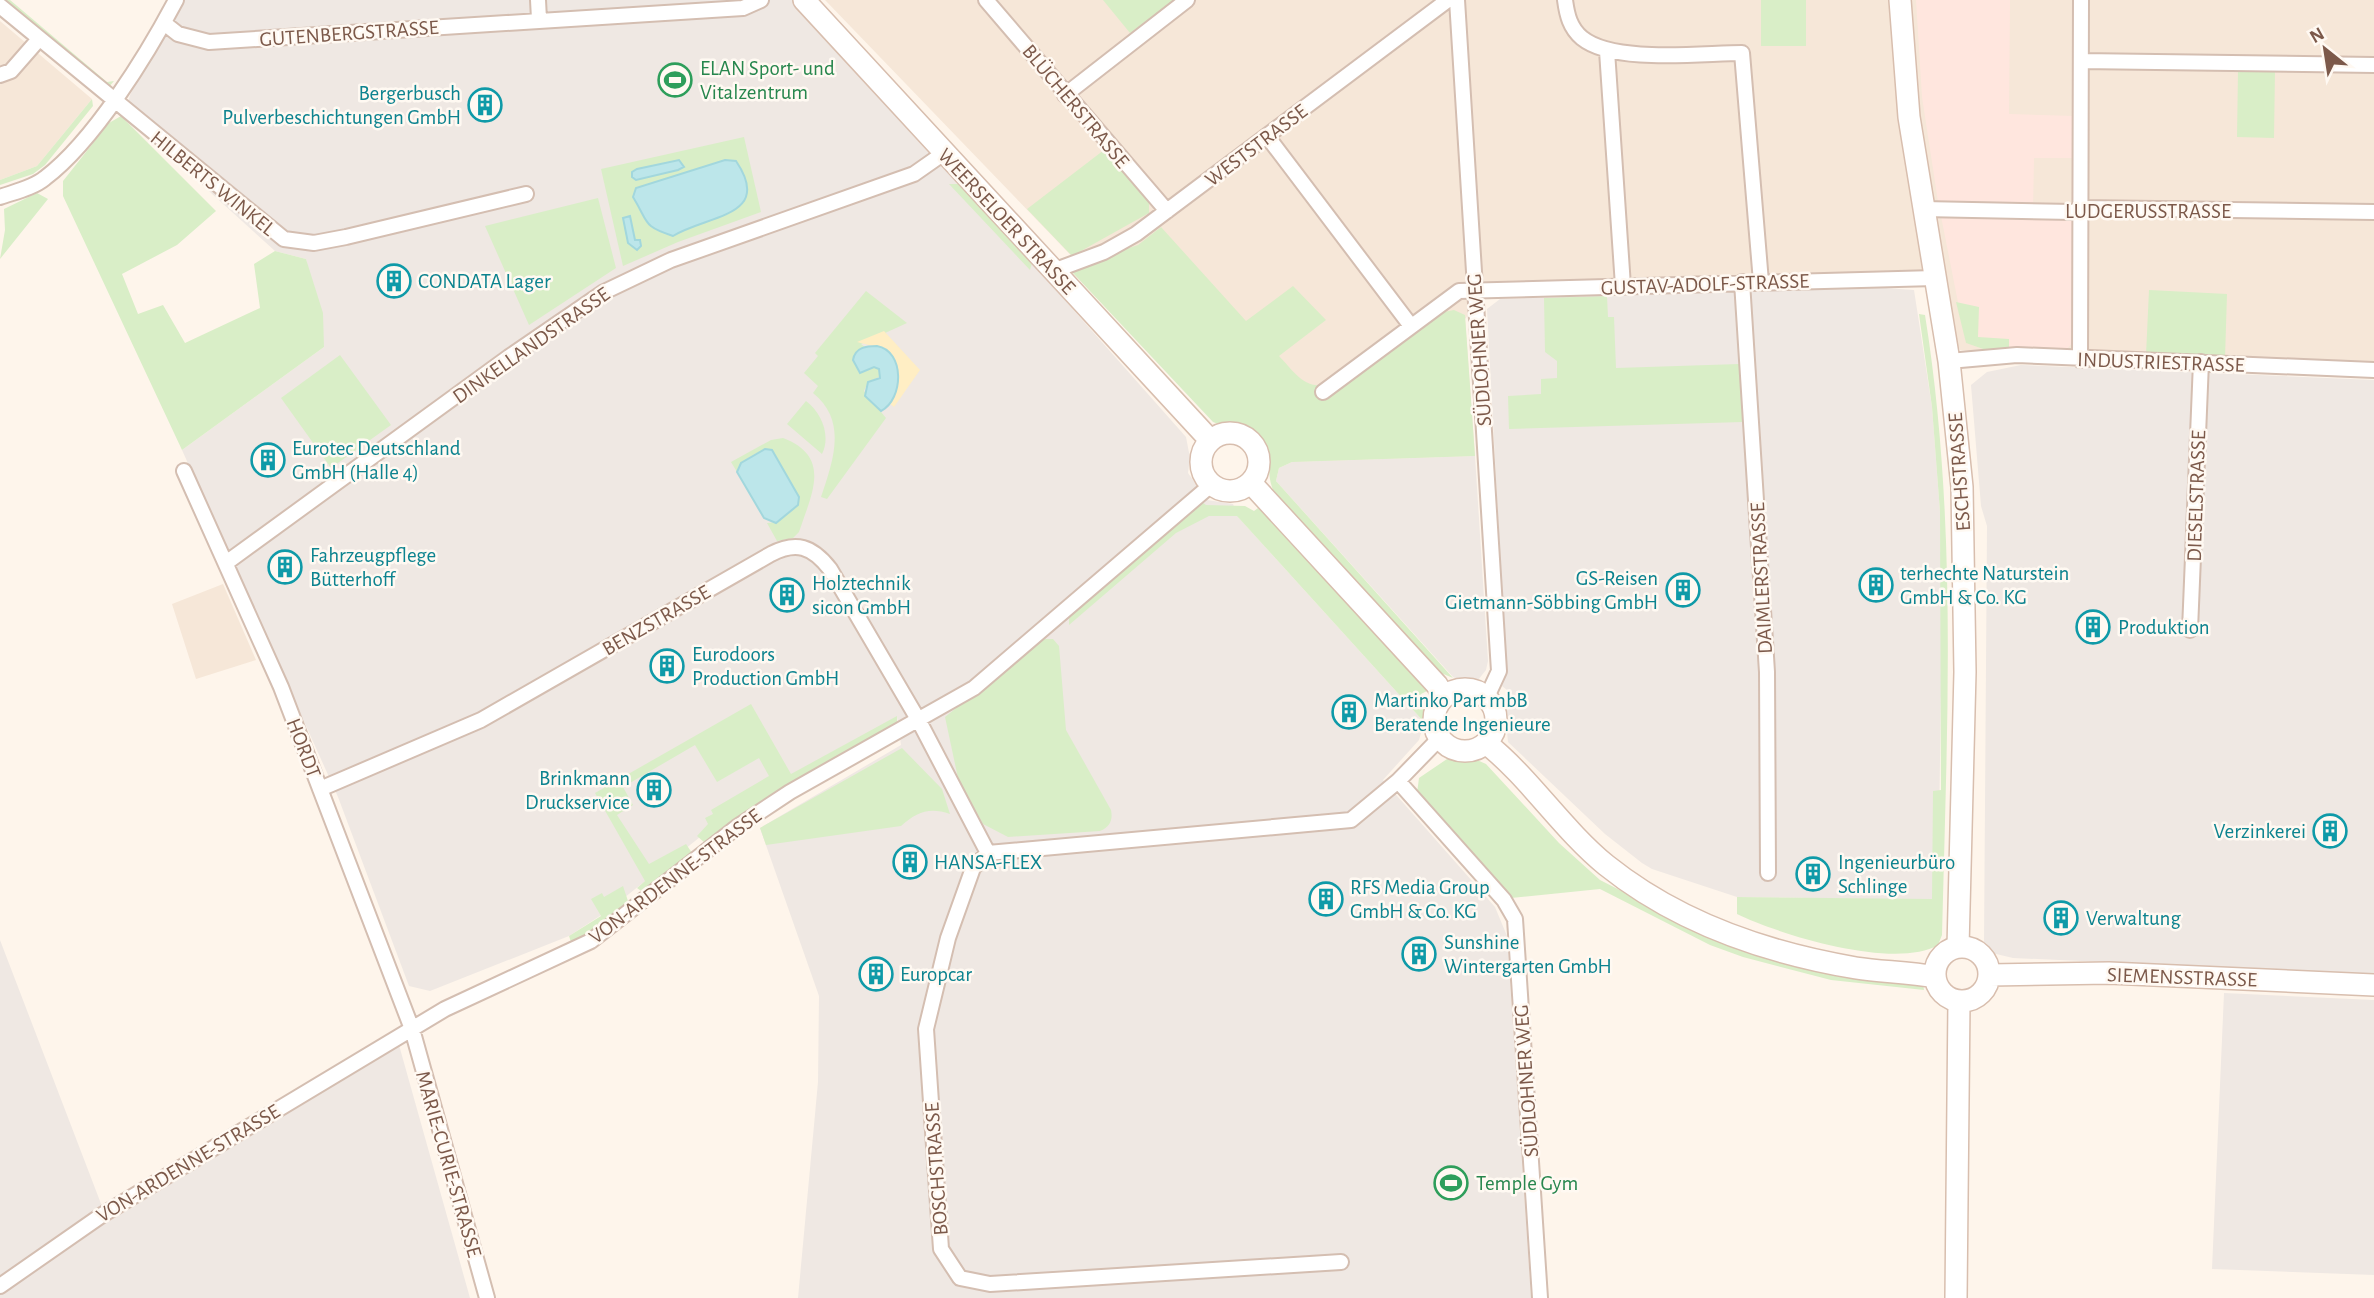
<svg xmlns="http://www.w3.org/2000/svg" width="2374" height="1298" font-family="'Alegreya Sans',sans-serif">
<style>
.residential{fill:#f6e7d8}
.commercial{fill:#ffe6de}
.industrial{fill:#efe8e3}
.green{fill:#d9eec7}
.sand{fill:#ffeec4}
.water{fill:#bce6ea;stroke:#a2d7dd;stroke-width:2}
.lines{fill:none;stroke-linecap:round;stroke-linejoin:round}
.street-casing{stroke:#d4beb1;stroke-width:18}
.secondary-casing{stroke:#d8beae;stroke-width:24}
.street{stroke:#fff;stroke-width:14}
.secondary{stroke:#fff;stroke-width:21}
.labels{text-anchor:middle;stroke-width:5;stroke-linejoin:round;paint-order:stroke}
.street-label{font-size:21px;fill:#7c594a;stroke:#fff9f2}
.leisure-label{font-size:21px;fill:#27864d;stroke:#fff9f2;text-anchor:start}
.culture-label{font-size:21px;fill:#0d838f;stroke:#fff9f2;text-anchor:start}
</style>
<rect width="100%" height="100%" fill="#fef5eb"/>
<path class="residential" d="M 825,0 L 2374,0 L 2374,367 L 2080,360 L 1960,350 L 1917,270 L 1492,283 L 1465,319 L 1475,456 L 1292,462 L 1276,441 L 1220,410 Z
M 0,21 L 92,99 L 37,166 L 0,180 Z
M 223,584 L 256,660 L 196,679 L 172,604 Z"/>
<path class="commercial" d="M 1916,0 L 2010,0 L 2009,114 L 2074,116 L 2073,158 L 2034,158 L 2033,210 L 1939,208 L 1922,97 Z
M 1940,211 L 2073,214 L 2072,343 L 2068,348 L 2060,352 L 1983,349 L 1966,343 Z"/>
<path class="industrial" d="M 184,0 L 799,0 L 1186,437 L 1190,458 L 1188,473 L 1207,500 L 1233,504 L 1239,518 L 1424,722 L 1419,740 L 1383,780 L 1495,907 L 1507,936 L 1531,1298 L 798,1298 L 818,1082 L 819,996 L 760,828 L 901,745 L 897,717 L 710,829 L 609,910 L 569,936 L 430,991 L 409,986 L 338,797 L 182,450 L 324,347 L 306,259 L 275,251 L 125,115 L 130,95 L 142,71 Z
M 1870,287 L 1914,290 L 1932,407 L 1940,512 L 1942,618 L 1938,900 L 1737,897 L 1652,869 L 1642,863 L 1605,834 L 1508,742 L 1504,701 L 1507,690 L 1502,686 L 1506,668 L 1487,309 L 1500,299 Z
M 2021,365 L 2374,380 L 2374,974 L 2013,958 L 1992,953 L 1984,944 L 1987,526 L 1981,506 L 1971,385 L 1987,372 Z
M 1475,456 L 1488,661 L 1486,670 L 1478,680 L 1462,681 L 1453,677 L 1276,481 L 1279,468 L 1292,462 Z
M 0,940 L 108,1222 L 399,1045 L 470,1298 L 0,1298 Z
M 2224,993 L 2374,1000 L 2374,1275 L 2212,1269 Z"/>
<path class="green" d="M 0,0 L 10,0 L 107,82 L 114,81 L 108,88 Z
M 1103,0 L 1174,0 L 1130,33 Z
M 1761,0 L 1806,0 L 1806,46 L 1761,46 Z
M 2238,71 L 2275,71 L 2274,138 L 2237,137 Z
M 92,99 L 93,106 L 45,165 L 33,174 L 0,185 L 0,180 L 37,166 Z
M 121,116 L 216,211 L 177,245 L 122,274 L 138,314 L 163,305 L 185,343 L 260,308 L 254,264 L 275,251 L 306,259 L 323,313 L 324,347 L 182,450 L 63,196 L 63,181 L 109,123 Z
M 744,137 L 761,212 L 678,242 L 623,266 L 601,169 Z
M 1104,150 L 1149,203 L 1149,213 L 1072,256 L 1027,209 Z
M 949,184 L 962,184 L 1032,263 L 1030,270 Z
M 37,193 L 48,199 L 0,259 L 5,230 L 4,209 Z
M 598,198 L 616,268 L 529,325 L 485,226 Z
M 1161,227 L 1246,321 L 1293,286 L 1326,320 L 1279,356 C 1291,368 1303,388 1322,385 L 1439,313 L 1454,310 L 1465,315 L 1475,456 L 1292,462 L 1279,468 L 1276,481 L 1453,678 L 1441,673 L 1432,664 L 1273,490 C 1263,465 1280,443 1246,427 C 1235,423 1223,427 1213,422 L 1072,272 L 1080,264 L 1138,245 Z
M 2149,290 L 2227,294 L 2225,358 L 2146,355 Z
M 866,291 L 907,323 L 861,344 L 865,347 L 861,348 L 864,372 L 874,367 L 879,369 L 881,376 L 868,382 L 864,391 L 886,418 L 827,499 L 821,497 C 833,461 848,421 813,393 L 818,386 L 804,373 L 818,356 L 815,353 Z
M 1607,296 L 1608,317 L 1614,317 L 1616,368 L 1739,364 L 1743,422 L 1509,429 L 1508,396 L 1541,394 L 1541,379 L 1557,378 L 1557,361 L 1545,352 L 1544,298 Z
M 1956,302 L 1979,307 L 1978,337 L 2009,339 L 2009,350 L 1983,349 L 1966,343 Z
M 1919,314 L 1925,315 C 1958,521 1947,728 1942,935 L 1938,945 C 1895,970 1780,935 1737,914 L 1737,897 L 1932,899 L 1933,791 L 1941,790 L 1940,512 L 1932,407 Z
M 340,355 L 391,425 L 331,468 L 281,398 Z
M 806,401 C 822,413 831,436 822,454 L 787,424 Z
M 783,438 C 833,457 811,495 799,532 L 793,538 L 777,541 L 767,523 L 777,522 L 799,501 L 772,450 C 760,449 740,460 737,472 L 731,462 L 771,440 Z
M 1202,502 L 1206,505 L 1245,506 L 1254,511 L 1258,508 L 1274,521 L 1409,667 L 1427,691 L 1421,694 L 1425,705 L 1424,722 L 1237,516 L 1209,516 L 1176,533 L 1069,625 L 1069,613 Z
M 1042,639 L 1053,639 L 1059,646 L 1066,730 L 1111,810 C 1113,820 1110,827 1100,831 L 1008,837 L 983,824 L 958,778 L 945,717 Z
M 751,704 L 791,774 L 897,716 L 897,726 C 831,763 763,796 705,843 L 697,836 L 708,824 L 705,818 L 713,814 L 711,810 L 769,776 L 759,758 L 717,782 L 695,745 L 623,787 L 633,805 L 617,815 L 649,864 L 686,844 L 692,853 L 644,893 L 637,888 L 645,881 L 595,793 Z
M 902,748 L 942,789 L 950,814 C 929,807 917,812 901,826 L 766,845 L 760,828 Z
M 1447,759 L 1477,760 L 1486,764 L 1559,843 L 1600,880 L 1647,904 L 1923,984 L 1924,990 L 1831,980 L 1743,957 L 1710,945 L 1600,889 L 1511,898 L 1417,793 L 1419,778 Z
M 623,886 L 629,904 L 572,945 L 569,936 L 601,916 L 591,899 L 602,893 L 604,897 Z"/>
<path class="sand" d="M 884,331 L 920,370 L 894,407 L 890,404 C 902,390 895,366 888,350 L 857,342 Z"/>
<path class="water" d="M 679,160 L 684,167 L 678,170 L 636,180 L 632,177 L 632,172 L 637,169 Z
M 725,160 L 736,161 C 774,217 707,215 673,236 C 642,226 649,223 633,197 L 636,188 Z
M 630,216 L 635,240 L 640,240 L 641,246 L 637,250 L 628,243 L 623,218 Z
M 877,346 C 905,351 904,399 881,411 L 865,396 L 868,382 L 880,378 L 879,369 L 874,367 L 860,373 L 853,360 C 855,347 867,346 877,346 Z
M 765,449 L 772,450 L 799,497 L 798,505 L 776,523 L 764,518 L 737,472 L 741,463 Z"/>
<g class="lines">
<defs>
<path id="street" d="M 538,0 L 539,19
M 986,0 L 1167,211
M 1457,0 L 1499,671 L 1487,697
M 1565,0 C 1567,15 1570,28 1582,38 C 1614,64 1702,53 1742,53 L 1761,282
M 0,6 L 284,239 L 314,243 L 346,237 L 526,194
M 164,23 L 178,34 L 209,42 L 743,8 L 761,0
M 1607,51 L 1623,286
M 2081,61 L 2374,65
M 0,75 L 11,71 L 39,39
M 1065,95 L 1187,0
M 1267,136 L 1411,326
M 0,197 C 14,192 33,188 45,178 C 94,141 147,55 176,0
M 1923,209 L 2073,212 L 2081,208 L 2374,212
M 1053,271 L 1104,252 L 1136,234 L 1448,0
M 1742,282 L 1767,672 L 1768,873
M 2080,360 L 2081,0
M 1949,361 L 2017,355 L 2374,370
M 1323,392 L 1459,291 L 1935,278
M 184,471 L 281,687 L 412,1029 L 487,1298
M 226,563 L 509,357 L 604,292 L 671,260 L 914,174 L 944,153
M 2190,630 L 2201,362
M 1398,781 L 1504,900 L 1515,919 L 1540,1298
M 320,789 L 481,720 L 771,554 C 796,541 812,546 830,569 L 919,721 L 988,853
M 1341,1262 L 990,1284 L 960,1278 L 941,1249 L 926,1029 L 948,938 L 973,868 L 988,853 L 1351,820 L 1398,781 L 1434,744 L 1442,741
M 0,1286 L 102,1215 L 445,1009 L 591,941 L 737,827 L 790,792 L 974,688 L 1211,485"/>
<path id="secondary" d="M 804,0 L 1210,440
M 1900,0 L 1909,117 L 1949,361 L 1962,487 L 1965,672 L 1958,947
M1201 462a29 29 0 1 1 58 0a29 29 0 1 1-58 0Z
M 1251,483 L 1437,685 L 1444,697
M1434 720a31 31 0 1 1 62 0a31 31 0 1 1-62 0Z
M 1486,743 C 1530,778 1562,829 1606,865 C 1677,922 1767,953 1856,968 C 1882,972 1909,972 1935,977
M1935 974a27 27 0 1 1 54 0a27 27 0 1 1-54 0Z
M 1990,975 L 2109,973 L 2374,985
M 1956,1298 L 1959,1001"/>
</defs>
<use href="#street" class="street-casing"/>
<use href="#secondary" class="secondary-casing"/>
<use href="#street" class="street"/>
<use href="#secondary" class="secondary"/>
</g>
<defs>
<symbol id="stadium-ring" viewBox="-11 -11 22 22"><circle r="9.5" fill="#fff9f2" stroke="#2e9e5b" stroke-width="1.5"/><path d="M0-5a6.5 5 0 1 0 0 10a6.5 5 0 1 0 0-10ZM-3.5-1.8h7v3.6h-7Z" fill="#2e9e5b"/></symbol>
<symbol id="building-ring" viewBox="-11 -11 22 22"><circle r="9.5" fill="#fff9f2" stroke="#0f9aa8" stroke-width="1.5"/><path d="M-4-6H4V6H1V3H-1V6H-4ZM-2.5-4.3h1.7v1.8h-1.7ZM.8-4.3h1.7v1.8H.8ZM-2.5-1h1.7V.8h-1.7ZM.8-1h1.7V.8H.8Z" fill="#0f9aa8"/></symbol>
</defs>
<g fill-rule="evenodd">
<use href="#stadium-ring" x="656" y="61" width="38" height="38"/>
<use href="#building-ring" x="466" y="86" width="38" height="38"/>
<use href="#building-ring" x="375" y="262" width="38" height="38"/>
<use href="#building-ring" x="249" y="441" width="38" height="38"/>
<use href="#building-ring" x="266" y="548" width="38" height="38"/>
<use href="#building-ring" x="1857" y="566" width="38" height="38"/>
<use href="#building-ring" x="1664" y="571" width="38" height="38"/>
<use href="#building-ring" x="768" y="576" width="38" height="38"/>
<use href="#building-ring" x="2074" y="608" width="38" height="38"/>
<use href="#building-ring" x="648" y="647" width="38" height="38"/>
<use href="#building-ring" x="1330" y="693" width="38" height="38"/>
<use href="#building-ring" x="635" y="771" width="38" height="38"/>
<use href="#building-ring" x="2311" y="812" width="38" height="38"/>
<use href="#building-ring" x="891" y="843" width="38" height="38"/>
<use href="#building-ring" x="1794" y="855" width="38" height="38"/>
<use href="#building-ring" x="1307" y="880" width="38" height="38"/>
<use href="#building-ring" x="2042" y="899" width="38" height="38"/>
<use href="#building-ring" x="1400" y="935" width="38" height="38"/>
<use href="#building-ring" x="857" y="955" width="38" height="38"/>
<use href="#stadium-ring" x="1432" y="1164" width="38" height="38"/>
</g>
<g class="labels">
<g class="street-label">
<text transform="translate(349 33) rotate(-4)" y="7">GUTENBERGSTRASSE</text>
<text transform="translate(1076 106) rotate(50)" y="7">BLÜCHERSTRASSE</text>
<text transform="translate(1256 145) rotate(-37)" y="7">WESTSTRASSE</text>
<text transform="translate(213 183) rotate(39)" y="7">HILBERTS WINKEL</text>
<text x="2148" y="218">LUDGERUSSTRASSE</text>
<text transform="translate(1007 221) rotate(47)" y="7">WEERSELOER STRASSE</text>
<text transform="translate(1705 284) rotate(-2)" y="7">GUSTAV-ADOLF-STRASSE</text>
<text transform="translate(531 345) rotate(-35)" y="7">DINKELLANDSTRASSE</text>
<text transform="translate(1479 350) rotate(-94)" y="7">SÜDLOHNER WEG</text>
<text transform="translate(2161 362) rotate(2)" y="7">INDUSTRIESTRASSE</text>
<text transform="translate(1959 472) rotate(-94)" y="7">ESCHSTRASSE</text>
<text transform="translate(2196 496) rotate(-88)" y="7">DIESELSTRASSE</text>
<text transform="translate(1761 578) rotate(-93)" y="7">DAIMLERSTRASSE</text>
<text transform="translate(656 620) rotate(-30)" y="7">BENZSTRASSE</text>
<text transform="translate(304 748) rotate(69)" y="7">HORDT</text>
<text transform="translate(675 876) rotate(-37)" y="7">VON-ARDENNE-STRASSE</text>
<text transform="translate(2182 977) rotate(2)" y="7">SIEMENSSTRASSE</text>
<text transform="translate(1526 1081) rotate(-94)" y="7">SÜDLOHNER WEG</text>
<text transform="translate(188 1163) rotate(-31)" y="7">VON-ARDENNE-STRASSE</text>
<text transform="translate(449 1164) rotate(74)" y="7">MARIE-CURIE-STRASSE</text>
<text transform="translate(936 1169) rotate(-94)" y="7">BOSCHSTRASSE</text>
</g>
<g class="leisure-label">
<text x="700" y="75">ELAN Sport- und<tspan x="700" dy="24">Vitalzentrum</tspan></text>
<text x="1476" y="1190">Temple Gym</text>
</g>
<g class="culture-label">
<text x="461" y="100" text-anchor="end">Bergerbusch<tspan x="461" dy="24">Pulverbeschichtungen GmbH</tspan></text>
<text x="418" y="288">CONDATA Lager</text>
<text x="292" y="455">Eurotec Deutschland<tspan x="292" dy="24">GmbH (Halle 4)</tspan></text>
<text x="310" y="562">Fahrzeugpflege<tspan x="310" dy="24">Bütterhoff</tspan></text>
<text x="1900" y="580">terhechte Naturstein<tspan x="1900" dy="24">GmbH &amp; Co. KG</tspan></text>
<text x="1658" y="585" text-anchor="end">GS-Reisen<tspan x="1658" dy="24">Gietmann-Söbbing GmbH</tspan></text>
<text x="812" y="590">Holztechnik<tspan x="812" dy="24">sicon GmbH</tspan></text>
<text x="2118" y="634">Produktion</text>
<text x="692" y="661">Eurodoors<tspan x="692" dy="24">Production GmbH</tspan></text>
<text x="1374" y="707">Martinko Part mbB<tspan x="1374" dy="24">Beratende Ingenieure</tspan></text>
<text x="630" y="785" text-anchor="end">Brinkmann<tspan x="630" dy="24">Druckservice</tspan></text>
<text x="2306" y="838" text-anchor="end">Verzinkerei</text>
<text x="934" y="869">HANSA-FLEX</text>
<text x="1838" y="869">Ingenieurbüro<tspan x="1838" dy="24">Schlinge</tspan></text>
<text x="1350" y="894">RFS Media Group<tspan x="1350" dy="24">GmbH &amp; Co. KG</tspan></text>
<text x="2086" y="925">Verwaltung</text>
<text x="1444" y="949">Sunshine<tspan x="1444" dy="24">Wintergarten GmbH</tspan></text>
<text x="900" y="981">Europcar</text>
</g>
</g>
<g transform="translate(2325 49) rotate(330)" stroke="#fff9f2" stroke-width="5" paint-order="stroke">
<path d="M0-5L12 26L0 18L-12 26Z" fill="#7c594a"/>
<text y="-10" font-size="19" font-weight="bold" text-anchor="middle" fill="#7c594a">N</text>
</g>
</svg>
